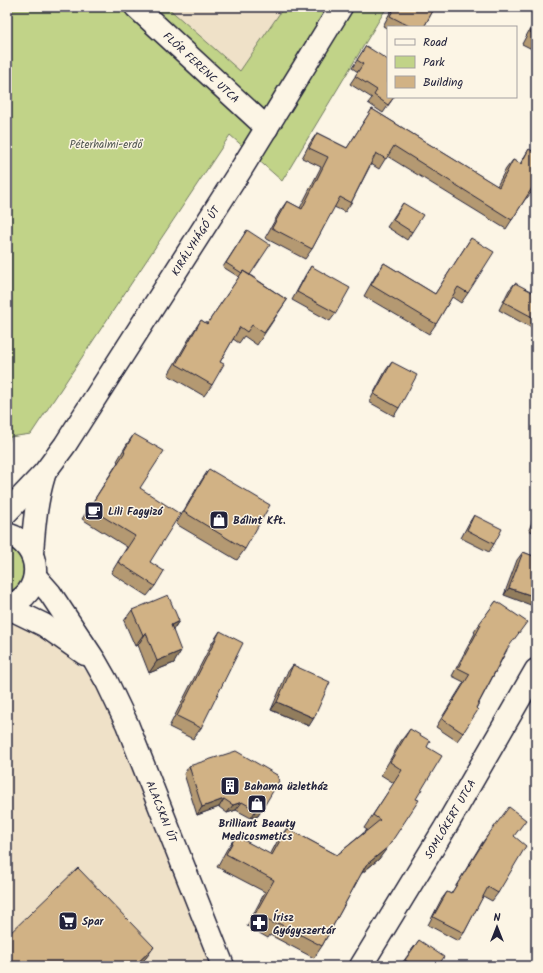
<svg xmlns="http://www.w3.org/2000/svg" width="543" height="973" font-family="Kalam,sans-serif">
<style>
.built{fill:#efe1c8}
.green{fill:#c1d388;stroke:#727a62}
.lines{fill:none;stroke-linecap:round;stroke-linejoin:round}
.minor-casing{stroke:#22223b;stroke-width:25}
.minor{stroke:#fcf5e5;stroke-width:22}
.wall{fill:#b49972;stroke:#22223b}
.shaded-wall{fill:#927d5d;stroke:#22223b}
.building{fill:#d1b285;stroke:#22223b}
.labels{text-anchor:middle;stroke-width:3;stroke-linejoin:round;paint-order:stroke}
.street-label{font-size:11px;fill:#22223b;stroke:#fcf5e5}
.park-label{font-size:11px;fill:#525752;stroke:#fcf5e5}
.poi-label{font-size:11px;font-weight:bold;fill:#22223b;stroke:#fcf5e5;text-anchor:start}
</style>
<rect width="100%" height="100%" fill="#fcf5e5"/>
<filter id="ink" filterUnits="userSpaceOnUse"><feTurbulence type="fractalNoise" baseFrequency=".025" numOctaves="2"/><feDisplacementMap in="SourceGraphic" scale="8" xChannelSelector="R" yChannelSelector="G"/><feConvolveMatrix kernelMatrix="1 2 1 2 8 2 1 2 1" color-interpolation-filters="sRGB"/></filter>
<g filter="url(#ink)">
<path class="built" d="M 167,7 L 284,7 L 240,72 Z
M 7,609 L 36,629 L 94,678 L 130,763 L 211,966 L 7,966 Z"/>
<path class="green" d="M 7,7 L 167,7 L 240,71 L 284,7 L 387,7 L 282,181 L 230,135 L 31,434 L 10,437 L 7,448 Z
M 7,546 C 28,556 29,584 7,593 Z"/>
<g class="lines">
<defs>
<g id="minor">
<path id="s1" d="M 136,7 L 267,128"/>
<path id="s2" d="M 7,512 L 45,472 L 65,445 L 240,171 L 341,7"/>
<path d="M 7,534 C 44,545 45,595 7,606"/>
<path d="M 32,553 C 34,526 36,501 44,475"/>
<path id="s3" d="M 35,576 L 50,593 L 95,661 L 107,682 L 127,724 L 223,966"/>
<path d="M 7,607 L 44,625 L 85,654"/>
<path id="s4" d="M 361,966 L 445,828 L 536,670"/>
</g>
</defs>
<use href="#minor" class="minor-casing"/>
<use href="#minor" class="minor"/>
</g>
<path class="wall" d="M 393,7 L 435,7 L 424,27 L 388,27 L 388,29 L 383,26 Z
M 536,20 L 536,51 L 522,44 L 530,29 Z
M 366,46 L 394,97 L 383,113 L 368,103 L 372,98 L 350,84 L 358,72 L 352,68 Z
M 372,109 L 497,186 L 506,169 L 513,160 L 520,164 L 529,149 L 534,189 L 527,198 L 526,198 L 506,229 L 387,156 L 379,169 L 371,164 L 351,203 L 345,212 L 334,207 L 312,249 L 305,259 L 265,238 L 280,211 L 287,201 L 300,208 L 321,167 L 302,158 L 310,143 L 317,133 L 347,148 Z
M 403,203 L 412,232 L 407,240 L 387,227 Z
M 247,230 L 250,275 L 287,300 L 257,345 L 244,336 L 239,343 L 233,339 L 220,362 L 212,385 L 204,396 L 168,375 L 193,332 L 201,320 L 207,324 L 239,277 L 223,267 Z
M 471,238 L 468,293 L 461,303 L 452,297 L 436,324 L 429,334 L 364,296 L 377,273 L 384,263 L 435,294 Z
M 311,266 L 336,313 L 330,321 L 292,300 L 306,274 Z
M 515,283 L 536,319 L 530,327 L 499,310 L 509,290 Z
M 392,362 L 399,408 L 394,416 L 369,402 L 386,370 Z
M 134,434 L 140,488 L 150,562 L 155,586 L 147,596 L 111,573 L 127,547 L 82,519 L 118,462 L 117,461 L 127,444 Z
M 209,469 L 245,549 L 237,560 L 176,524 L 201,481 Z
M 536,511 L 536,534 L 529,530 Z
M 474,515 L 494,544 L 489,552 L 461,538 L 469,523 Z
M 523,552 L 536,557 L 504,595 L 517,560 Z
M 496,601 L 507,650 L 463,733 L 457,741 L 436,727 L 464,682 L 452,676 L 475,633 L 474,632 Z
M 132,610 L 179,621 L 173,630 L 174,663 L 149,673 L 138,645 L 135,646 L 124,621 Z
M 220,631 L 201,728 L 193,739 L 169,727 L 212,643 Z
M 293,665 L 309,726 L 271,710 L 287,673 Z
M 410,729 L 427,747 L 379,859 L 361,874 L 322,946 L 314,958 L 270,935 L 268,938 L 247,926 L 265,892 L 217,867 L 227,849 L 236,836 L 270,855 L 278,840 L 287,828 L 337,855 L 367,830 L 364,828 L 394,783 L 381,775 L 401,741 Z
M 189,766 L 277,775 L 258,816 L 251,818 L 236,810 L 227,813 L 219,807 L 197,815 L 184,774 Z
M 488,835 L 514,836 L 498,893 L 492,901 L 483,896 L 464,933 L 458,941 L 428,925 L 441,900 L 447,892 L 451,894 L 482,843 Z
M 419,940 L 438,966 L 400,966 Z"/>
<path class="shaded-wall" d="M 509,588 L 536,597 L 536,607 L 504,595 Z
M 179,621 L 171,632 L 171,625 Z
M 146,633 L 138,645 L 135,646 L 143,635 Z
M 181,651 L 174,663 L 149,673 L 157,661 Z
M 277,702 L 314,718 L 309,726 L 271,710 Z
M 224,799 L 219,807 L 197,815 L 202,807 Z
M 242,802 L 236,810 L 227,813 L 233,805 Z
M 263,808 L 258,816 L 251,818 L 256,810 Z
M 388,847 L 379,859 L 357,877 L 366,865 Z
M 154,947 L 146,958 L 138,966 L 134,966 Z"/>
<path class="building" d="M 395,7 L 435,7 L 424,27 L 411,27 L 390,16 Z
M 536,21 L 536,36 L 530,32 Z
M 366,46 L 388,60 L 388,97 L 394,97 L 388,105 L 374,95 L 377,90 L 355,76 L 363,64 L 357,60 Z
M 372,109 L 499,187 L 513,160 L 521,164 L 529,149 L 536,153 L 536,185 L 534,189 L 532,188 L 512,220 L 394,146 L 386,159 L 376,153 L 351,203 L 340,197 L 312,249 L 272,228 L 287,201 L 302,209 L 328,157 L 309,148 L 317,133 L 347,148 Z
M 403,203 L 423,215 L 412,232 L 393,220 Z
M 247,230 L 270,245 L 250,275 L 243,271 L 242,273 L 226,263 Z
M 471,238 L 494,252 L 468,293 L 458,287 L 436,324 L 371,285 L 384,263 L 435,294 Z
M 311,266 L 350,288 L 336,313 L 297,292 Z
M 243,271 L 287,300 L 264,333 L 252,325 L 247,332 L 240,327 L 220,362 L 224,364 L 212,385 L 176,364 L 201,320 L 207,324 Z
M 515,283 L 536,294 L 536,319 L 504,302 Z
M 392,362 L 417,375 L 399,408 L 374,394 Z
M 134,434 L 164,451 L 140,488 L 180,514 L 150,562 L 164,571 L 155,586 L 118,562 L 135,536 L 89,508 L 125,452 L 124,451 Z
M 209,469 L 270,505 L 245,549 L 184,512 Z
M 474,515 L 502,529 L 494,544 L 467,530 Z
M 523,552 L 536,557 L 536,597 L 509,588 Z
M 168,595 L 179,621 L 171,625 L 181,651 L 157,661 L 146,633 L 143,635 L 132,610 Z
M 496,601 L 527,622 L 507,649 L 476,708 L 478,710 L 463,733 L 442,719 L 470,674 L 458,668 L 481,625 L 479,624 Z
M 220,631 L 243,643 L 201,728 L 177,716 Z
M 293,665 L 330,682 L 314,718 L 277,702 Z
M 410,729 L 430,741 L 427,747 L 442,756 L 416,799 L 419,800 L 388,847 L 366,865 L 322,946 L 278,923 L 277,925 L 255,914 L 274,880 L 226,854 L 236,836 L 272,855 L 287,828 L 337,855 L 380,820 L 373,815 L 402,770 L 390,762 Z
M 236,751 L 277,775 L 279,781 L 263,808 L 256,810 L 242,802 L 233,805 L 224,799 L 202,807 L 189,766 Z
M 509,807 L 526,820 L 514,836 L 526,846 L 498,893 L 488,887 L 464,933 L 433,917 L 447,892 L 451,894 L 488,835 Z
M 78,868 L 154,947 L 134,966 L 7,966 L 7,936 Z
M 419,940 L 444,957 L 438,966 L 414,966 L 405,960 Z"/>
</g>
<defs>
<symbol id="cafe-square" viewBox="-11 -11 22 22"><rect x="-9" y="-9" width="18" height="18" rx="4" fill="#22223b" stroke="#fcf5e5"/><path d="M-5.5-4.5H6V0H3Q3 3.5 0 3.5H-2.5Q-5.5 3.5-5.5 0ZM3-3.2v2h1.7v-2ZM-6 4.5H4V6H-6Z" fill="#fff"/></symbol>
<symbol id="shop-square" viewBox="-11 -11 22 22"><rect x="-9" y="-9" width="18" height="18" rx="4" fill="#22223b" stroke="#fcf5e5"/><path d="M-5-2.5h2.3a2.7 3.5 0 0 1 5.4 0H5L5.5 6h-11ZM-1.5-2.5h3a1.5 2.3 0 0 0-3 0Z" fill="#fff"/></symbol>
<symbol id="building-square" viewBox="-11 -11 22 22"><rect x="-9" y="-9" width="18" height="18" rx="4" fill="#22223b" stroke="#fcf5e5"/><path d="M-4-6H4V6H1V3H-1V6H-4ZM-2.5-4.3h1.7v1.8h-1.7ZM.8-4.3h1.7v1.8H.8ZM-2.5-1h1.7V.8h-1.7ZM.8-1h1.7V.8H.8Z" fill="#fff"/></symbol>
<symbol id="supermarket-square" viewBox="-11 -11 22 22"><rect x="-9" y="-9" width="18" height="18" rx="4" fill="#22223b" stroke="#fcf5e5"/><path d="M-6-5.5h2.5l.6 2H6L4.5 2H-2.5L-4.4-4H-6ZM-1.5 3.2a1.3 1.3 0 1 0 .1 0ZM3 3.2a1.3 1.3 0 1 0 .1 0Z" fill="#fff"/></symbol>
<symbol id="pharmacy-square" viewBox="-11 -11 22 22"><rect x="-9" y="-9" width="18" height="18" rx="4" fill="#22223b" stroke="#fcf5e5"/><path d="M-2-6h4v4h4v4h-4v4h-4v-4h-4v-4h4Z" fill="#fff"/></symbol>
</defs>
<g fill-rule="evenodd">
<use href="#cafe-square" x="83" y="500" width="22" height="22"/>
<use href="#shop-square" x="208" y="509" width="22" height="22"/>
<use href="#building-square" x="219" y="775" width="22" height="22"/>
<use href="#shop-square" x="246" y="793" width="22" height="22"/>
<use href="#supermarket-square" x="57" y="910" width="22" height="22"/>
<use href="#pharmacy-square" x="248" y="912" width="22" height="22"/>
</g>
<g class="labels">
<g class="street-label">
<text dy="4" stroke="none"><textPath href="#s1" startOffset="89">FLÓR FERENC UTCA</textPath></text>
<text dy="4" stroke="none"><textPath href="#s2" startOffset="331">KIRÁLYHÁGÓ ÚT</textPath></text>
<text dy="4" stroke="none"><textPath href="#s3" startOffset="269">ALACSKAI ÚT</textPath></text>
<text dy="4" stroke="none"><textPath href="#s4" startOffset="172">SOMLÓKERT UTCA</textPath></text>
</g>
<g class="park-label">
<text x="106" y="148">Péterhalmi-erdő</text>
</g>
<g class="poi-label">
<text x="108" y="515">Lili Fagyizó</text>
<text x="233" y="524">Bálint Kft.</text>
<text x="244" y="790">Bahama üzletház</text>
<text x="257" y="827" text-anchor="middle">Brilliant Beauty<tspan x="257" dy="13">Medicosmetics</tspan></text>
<text x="273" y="921">Írisz<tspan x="273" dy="13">Gyógyszertár</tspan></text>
<text x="82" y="925">Spar</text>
</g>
</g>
<rect width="543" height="973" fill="none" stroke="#fcf5e5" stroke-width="24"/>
<rect x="12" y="12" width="519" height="949" fill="none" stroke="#22223b" stroke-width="1.5" filter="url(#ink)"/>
<rect x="387" y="26" width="130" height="72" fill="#fcf5e5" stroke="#a5a1a1"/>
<rect x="395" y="39" width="20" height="6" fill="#fcf5e5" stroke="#a5a1a1"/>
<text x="423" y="46" font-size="12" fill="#22223b">Road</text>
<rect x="395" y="56" width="20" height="12" fill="#c1d388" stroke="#a5a1a1"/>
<text x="423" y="66" font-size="12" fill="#22223b">Park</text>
<rect x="395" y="76" width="20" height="12" fill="#d1b285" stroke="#a5a1a1"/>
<text x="423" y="86" font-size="12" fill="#22223b">Building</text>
<g transform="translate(497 927)" stroke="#fcf5e5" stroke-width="3" paint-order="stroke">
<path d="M0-3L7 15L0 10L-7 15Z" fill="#22223b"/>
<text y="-6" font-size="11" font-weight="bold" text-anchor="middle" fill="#22223b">N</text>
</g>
</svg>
